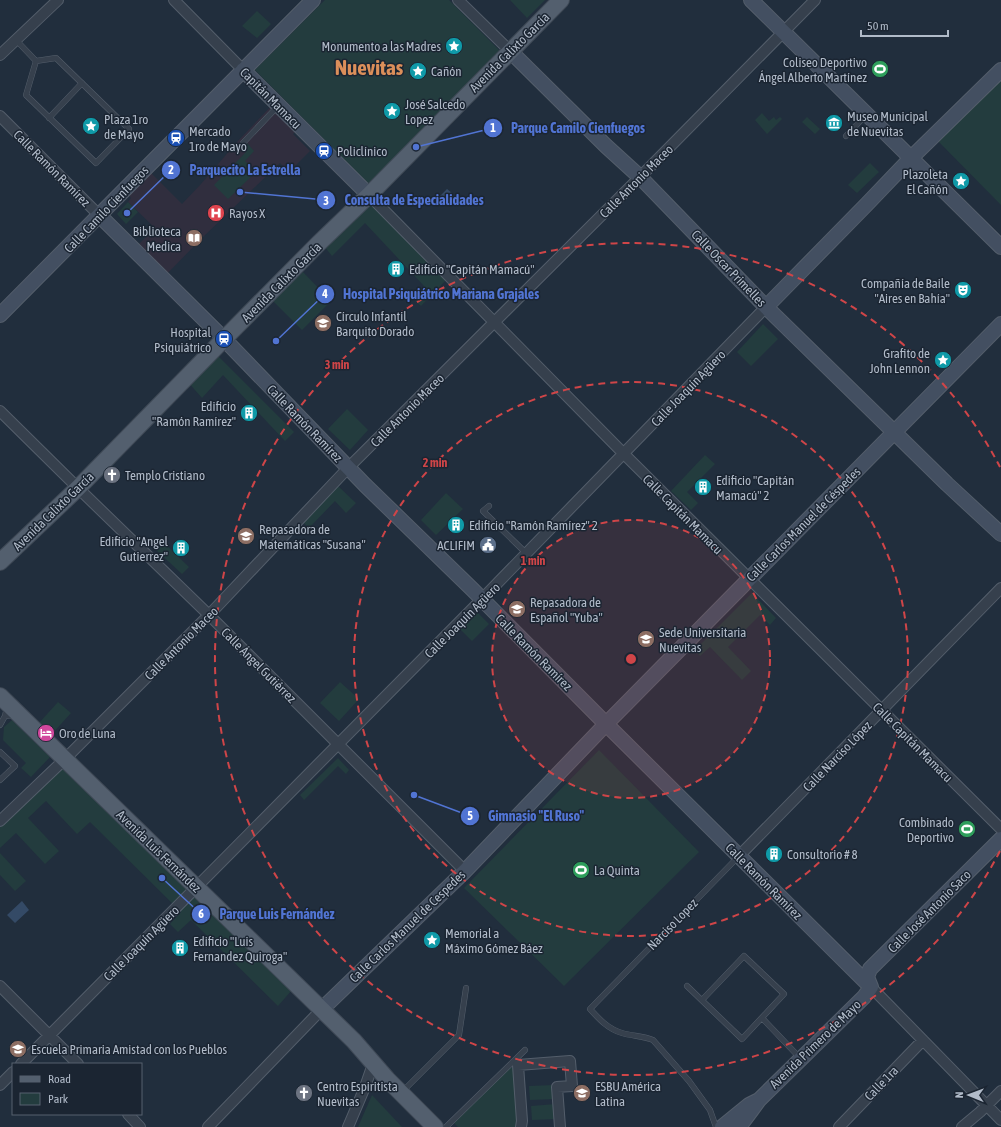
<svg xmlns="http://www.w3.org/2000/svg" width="1001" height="1127" font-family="'Asap Condensed',sans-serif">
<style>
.medical{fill:#302e3e}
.green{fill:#233c3e}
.water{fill:#344a66}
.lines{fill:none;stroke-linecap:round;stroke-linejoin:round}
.lane-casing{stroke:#545e6b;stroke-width:6}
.street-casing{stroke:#545e6b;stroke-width:12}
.secondary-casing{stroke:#545e6b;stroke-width:16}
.primary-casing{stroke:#3f4956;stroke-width:18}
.lane{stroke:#36404d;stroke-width:5}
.street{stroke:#36404d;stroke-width:10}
.secondary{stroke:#434f61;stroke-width:14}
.primary{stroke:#535f6e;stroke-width:16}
.ring{fill:none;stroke:#cf4548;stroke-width:2;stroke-dasharray:7 5}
.labels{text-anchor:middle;stroke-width:3;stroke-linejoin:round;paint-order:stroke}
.poi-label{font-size:13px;fill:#b1bbc9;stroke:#1b2532;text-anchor:start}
.street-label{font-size:13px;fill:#b1bbc9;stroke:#1b2532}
.town-label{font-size:21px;font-weight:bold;fill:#db8f5a;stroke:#1b2532}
.centre{fill:#cf4548;stroke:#1b2532;stroke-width:2}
.ring-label{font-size:12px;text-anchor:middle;font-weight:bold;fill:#cf4548;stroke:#1b2532;stroke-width:3;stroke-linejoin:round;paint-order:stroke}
.leader{fill:none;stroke:#5174d3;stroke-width:1.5}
.callout-dot{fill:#5174d3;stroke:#1b2532;stroke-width:1.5}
.mark-label{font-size:12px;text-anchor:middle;font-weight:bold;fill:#fff}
.callout-label{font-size:14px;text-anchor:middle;font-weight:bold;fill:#5174d3;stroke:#1b2532;stroke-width:3;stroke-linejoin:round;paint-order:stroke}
</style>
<rect width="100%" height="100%" fill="#212e3d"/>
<path class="medical" d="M 275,102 L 300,127 L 293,134 L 310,151 L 289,172 L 280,163 L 202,238 L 163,278 L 133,250 L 155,228 L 128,202 L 131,198 L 124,190 L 146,168 L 182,204 L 201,184 L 237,142 Z"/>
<path class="green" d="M 325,0 L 449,0 L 500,51 L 369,184 L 255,70 Z
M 510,0 L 545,0 L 527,18 Z
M 257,11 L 271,24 L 257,38 L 242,26 Z
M 1001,78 L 1001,205 L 937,140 Z
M 762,113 L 769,121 L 774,117 L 776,120 L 780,117 L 782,119 L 767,134 L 755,120 Z
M 807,117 L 820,129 L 815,134 L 802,122 Z
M 247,143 L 254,151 L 245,161 L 256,172 L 228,199 L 214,185 L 246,152 L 242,148 Z
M 870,163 L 879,172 L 857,193 L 848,185 Z
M 128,202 L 138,212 L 126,224 L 117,214 Z
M 369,202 L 446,280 L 421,306 L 412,298 L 424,286 L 365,223 L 332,256 L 324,246 Z
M 303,272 L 331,301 L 302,330 L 273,301 Z
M 763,324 L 778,339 L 751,366 L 737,352 Z
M 214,352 L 294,432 L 285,441 L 223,375 L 202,398 L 187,381 Z
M 347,409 L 368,430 L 350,450 L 328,429 Z
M 705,455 L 715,464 L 687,492 L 698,503 L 691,510 L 671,491 Z
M 338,486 L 356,503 L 346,513 L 335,501 L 309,528 L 303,522 Z
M 446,493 L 463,509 L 436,535 L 421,520 Z
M 162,541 L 189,567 L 182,574 L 155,549 Z
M 752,593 L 776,618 L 770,625 L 760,615 L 728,647 L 751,671 L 742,680 L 710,647 L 700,656 L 695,650 Z
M 477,612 L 489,624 L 472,641 L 460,629 Z
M 340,682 L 359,699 L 339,721 L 320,703 Z
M 58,702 L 71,713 L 51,735 L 39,723 Z
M 12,720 L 50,757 L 31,777 L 21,768 L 26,763 L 3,740 L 4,727 Z
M 599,750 L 699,852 L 564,986 L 464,888 Z
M 338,758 L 349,770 L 346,774 L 338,766 L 304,800 L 300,795 Z
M 63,764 L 292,990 L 278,1006 L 191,920 L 178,932 L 170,924 L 181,912 L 90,822 L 77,834 L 46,801 L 28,818 L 59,851 L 45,864 L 16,833 L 0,848 L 0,827 Z
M 0,853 L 26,881 L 15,891 L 0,875 Z
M 518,1065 L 521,1127 L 458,1127 L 454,1123 L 507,1069 Z
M 554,1085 L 555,1099 L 530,1100 L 529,1086 Z
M 372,1095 L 402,1127 L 358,1127 Z
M 556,1104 L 557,1119 L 532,1120 L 531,1106 Z"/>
<path class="water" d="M 447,189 L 452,193 L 443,202 L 438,198 Z
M 22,901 L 29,910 L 15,923 L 7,915 Z"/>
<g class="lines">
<defs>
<path id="lane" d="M 16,40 L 36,61 L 26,95 L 96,163 L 129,129 L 56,58 L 36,61
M 49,118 L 82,83
M 846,136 L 866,115
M 243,143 L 278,106
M 489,506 L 483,511 L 527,554
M 7,707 L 5,716 L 14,715
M 0,725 L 5,716
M 0,752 L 15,766 L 0,780
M 687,986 L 742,1039 L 784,994 L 744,956 L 702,1000
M 762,1018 L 800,1058
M 403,1091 L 459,1035 L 466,988
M 446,1127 L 525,1050
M 716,1127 L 710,1110 L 689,1081 L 653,1040 C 643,1036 632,1036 622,1033 C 608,1029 599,1019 590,1009 L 739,856"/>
<path id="street" d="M 174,0 L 243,70
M 458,0 L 510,51
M 0,55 L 58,0
M 0,116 L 100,216
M 369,195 L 624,454 L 1001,829
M 0,411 L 78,488 L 209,615 L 465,871
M 0,821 L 65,759 L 209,615 L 348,468 L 640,177 L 815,0
M 739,856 L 1001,588
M 0,986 L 78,1064
M 871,987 L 1001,1120
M 21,1064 L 482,599 L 766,307
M 0,1085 L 13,1072
M 128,1114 L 140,1127
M 208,1127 L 321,1010
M 348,1127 L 365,1087 L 373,1064
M 521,1127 L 522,1121 L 518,1065 L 570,1061 L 572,1086 L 557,1087 L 560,1127
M 839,1127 L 923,1040
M 962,1127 L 980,1112 L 1001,1091"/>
<path id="secondary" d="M 751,0 L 1001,247
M 510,51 L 606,146 L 640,177 L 766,307 L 894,432 L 947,484 L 1001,534
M 243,70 L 369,195
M 100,216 L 224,339 L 365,485 L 472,589 L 606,724 L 739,856 L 871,987
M 766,307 L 867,204 L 911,158 L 1001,70
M 0,315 L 313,0
M 871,987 L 867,977 L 870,969 L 1001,839
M 321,1010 L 465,871 L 606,724 L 1001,324
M 759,1100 L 864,997 L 871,987
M 722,1127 L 749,1105 L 759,1100 L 751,1111 L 739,1127"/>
<path id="primary" d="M 0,562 L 78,488 L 224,339 L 319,243 L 369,195 L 561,0
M 0,696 L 354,1041 L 387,1079 L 435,1127"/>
</defs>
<use href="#lane" class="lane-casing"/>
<use href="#street" class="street-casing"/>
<use href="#secondary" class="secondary-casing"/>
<use href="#primary" class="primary-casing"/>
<use href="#lane" class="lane"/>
<use href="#street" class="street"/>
<use href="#secondary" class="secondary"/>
<use href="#primary" class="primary"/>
</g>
<circle cx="631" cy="659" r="139" fill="#cf4548" fill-opacity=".12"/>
<g class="ring">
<circle cx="631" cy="659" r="139"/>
<circle cx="631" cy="659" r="277"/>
<path d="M1000 851A416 416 0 1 1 1000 467"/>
</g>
<defs>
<symbol id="sight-disc" viewBox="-11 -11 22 22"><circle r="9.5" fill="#0f9aa8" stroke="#1b2532"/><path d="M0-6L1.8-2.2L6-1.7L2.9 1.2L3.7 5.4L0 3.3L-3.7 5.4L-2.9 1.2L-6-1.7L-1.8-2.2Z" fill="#fff"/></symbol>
<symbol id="stadium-disc" viewBox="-11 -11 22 22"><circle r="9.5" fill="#2e9e5b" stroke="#1b2532"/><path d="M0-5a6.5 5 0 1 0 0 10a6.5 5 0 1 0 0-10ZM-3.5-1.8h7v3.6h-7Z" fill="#fff"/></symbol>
<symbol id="museum-disc" viewBox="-11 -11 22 22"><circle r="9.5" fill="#0f9aa8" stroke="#1b2532"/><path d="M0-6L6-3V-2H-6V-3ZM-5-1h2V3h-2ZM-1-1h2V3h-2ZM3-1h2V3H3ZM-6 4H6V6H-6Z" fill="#fff"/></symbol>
<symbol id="station-disc" viewBox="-11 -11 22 22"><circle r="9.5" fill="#1a4fb4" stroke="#1b2532"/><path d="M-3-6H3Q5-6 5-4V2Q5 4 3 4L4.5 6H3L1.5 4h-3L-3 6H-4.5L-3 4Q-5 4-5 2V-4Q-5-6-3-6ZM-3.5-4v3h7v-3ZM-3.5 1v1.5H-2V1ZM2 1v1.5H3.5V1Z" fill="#fff"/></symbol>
<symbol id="hospital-disc" viewBox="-11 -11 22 22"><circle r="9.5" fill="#e0444e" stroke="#1b2532"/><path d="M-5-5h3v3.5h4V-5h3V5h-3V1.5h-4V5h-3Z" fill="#fff"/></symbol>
<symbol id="library-disc" viewBox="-11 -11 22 22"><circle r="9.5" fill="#8d6e63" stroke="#1b2532"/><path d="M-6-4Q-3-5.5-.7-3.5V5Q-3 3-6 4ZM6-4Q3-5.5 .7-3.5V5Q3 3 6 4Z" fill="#fff"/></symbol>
<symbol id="building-disc" viewBox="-11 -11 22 22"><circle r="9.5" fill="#0f9aa8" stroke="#1b2532"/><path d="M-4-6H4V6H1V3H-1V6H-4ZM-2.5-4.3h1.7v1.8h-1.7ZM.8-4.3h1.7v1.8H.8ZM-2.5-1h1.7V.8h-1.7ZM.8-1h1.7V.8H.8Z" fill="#fff"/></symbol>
<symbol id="theatre-disc" viewBox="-11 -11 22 22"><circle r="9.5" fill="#0f9aa8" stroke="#1b2532"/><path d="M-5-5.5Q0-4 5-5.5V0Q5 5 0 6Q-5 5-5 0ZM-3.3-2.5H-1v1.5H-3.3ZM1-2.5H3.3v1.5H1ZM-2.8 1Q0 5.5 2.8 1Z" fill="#fff"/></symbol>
<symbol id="school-disc" viewBox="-11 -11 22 22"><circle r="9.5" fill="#8d6e63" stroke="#1b2532"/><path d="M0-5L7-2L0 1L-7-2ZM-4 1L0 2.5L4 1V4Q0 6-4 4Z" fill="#fff"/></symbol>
<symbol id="church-disc" viewBox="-11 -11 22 22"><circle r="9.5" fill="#6b7280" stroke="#1b2532"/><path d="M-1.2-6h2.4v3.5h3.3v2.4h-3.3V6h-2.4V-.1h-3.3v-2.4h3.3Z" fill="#fff"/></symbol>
<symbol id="civic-disc" viewBox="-11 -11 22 22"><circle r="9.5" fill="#5c6f8a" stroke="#1b2532"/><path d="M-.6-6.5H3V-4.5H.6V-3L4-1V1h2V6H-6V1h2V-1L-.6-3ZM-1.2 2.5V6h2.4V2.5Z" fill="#fff"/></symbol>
<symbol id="university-disc" viewBox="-11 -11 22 22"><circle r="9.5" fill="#8d6e63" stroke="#1b2532"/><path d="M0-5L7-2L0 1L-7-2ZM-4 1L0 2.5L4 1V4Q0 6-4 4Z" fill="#fff"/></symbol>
<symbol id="hotel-disc" viewBox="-11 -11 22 22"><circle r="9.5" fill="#d1479c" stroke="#1b2532"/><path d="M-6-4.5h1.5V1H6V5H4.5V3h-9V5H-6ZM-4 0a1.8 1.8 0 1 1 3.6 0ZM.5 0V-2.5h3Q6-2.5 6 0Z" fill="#fff"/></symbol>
</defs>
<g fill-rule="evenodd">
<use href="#sight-disc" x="444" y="36" width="20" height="20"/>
<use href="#stadium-disc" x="870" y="59" width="20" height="20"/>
<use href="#sight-disc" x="408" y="61" width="20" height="20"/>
<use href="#sight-disc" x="382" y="101" width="20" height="20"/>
<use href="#museum-disc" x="824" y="113" width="20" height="20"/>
<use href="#sight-disc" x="81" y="116" width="20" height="20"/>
<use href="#station-disc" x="166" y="128" width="20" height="20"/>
<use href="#station-disc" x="314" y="141" width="20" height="20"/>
<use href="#sight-disc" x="951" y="171" width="20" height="20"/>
<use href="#hospital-disc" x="206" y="203" width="20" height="20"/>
<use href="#library-disc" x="184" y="228" width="20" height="20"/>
<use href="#building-disc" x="386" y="259" width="20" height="20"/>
<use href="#theatre-disc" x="953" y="280" width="20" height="20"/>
<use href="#school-disc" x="313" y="313" width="20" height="20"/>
<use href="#station-disc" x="214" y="329" width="20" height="20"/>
<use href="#sight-disc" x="933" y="350" width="20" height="20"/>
<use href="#building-disc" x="239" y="403" width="20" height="20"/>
<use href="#church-disc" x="102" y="465" width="20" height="20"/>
<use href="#building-disc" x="693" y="477" width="20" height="20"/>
<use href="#building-disc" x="446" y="515" width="20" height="20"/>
<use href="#school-disc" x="236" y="526" width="20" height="20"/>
<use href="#civic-disc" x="478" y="535" width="20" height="20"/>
<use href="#building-disc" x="171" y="538" width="20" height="20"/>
<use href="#school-disc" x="507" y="599" width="20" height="20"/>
<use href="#university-disc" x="636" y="629" width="20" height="20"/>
<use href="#hotel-disc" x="36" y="723" width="20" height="20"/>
<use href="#stadium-disc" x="957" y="819" width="20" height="20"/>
<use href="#building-disc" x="764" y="844" width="20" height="20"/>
<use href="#stadium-disc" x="571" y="860" width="20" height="20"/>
<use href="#sight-disc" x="422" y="930" width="20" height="20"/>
<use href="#building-disc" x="170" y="938" width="20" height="20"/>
<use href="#school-disc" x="8" y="1039" width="20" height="20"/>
<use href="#church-disc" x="294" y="1083" width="20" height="20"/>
<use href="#school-disc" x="572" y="1083" width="20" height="20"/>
</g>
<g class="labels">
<g class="poi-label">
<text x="441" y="51" text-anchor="end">Monumento a las Madres</text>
<text x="867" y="67" text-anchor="end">Coliseo Deportivo<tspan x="867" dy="15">Ángel Alberto Martínez</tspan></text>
<text x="431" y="76">Cañón</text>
<text x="405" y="109">José Salcedo<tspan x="405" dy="15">Lopez</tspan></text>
<text x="847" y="121">Museo Municipal<tspan x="847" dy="15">de Nuevitas</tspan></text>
<text x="104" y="124">Plaza 1ro<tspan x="104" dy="15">de Mayo</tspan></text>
<text x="189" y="136">Mercado<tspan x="189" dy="15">1ro de Mayo</tspan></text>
<text x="337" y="156">Policlínico</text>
<text x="948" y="179" text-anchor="end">Plazoleta<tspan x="948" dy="15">El Cañón</tspan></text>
<text x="229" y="218">Rayos X</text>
<text x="181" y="236" text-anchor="end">Biblioteca<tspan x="181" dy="15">Medica</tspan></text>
<text x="409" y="274">Edificio "Capitán Mamacú"</text>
<text x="950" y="288" text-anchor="end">Compañía de Baile<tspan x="950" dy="15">"Aires en Bahía"</tspan></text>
<text x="336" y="321">Círculo Infantil<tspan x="336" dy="15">Barquito Dorado</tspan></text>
<text x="211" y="337" text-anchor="end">Hospital<tspan x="211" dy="15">Psiquiátrico</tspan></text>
<text x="930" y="358" text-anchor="end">Grafito de<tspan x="930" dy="15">John Lennon</tspan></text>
<text x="236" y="411" text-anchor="end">Edificio<tspan x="236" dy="15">"Ramón Ramírez"</tspan></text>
<text x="125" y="480">Templo Cristiano</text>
<text x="716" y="485">Edificio "Capitán<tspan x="716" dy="15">Mamacú" 2</tspan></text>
<text x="469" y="530">Edificio "Ramón Ramírez" 2</text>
<text x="259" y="534">Repasadora de<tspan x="259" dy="15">Matemáticas "Susana"</tspan></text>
<text x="168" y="546" text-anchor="end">Edificio "Angel<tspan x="168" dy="15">Gutierrez"</tspan></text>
<text x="475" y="550" text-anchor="end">ACLIFIM</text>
<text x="530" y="607">Repasadora de<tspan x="530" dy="15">Español "Yuba"</tspan></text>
<text x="659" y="637">Sede Universitaria<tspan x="659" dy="15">Nuevitas</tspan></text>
<text x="59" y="738">Oro de Luna</text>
<text x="954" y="827" text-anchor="end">Combinado<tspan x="954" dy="15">Deportivo</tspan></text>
<text x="787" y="859">Consultorio # 8</text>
<text x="594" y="875">La Quinta</text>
<text x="445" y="938">Memorial a<tspan x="445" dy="15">Máximo Gómez Báez</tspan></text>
<text x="193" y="946">Edificio "Luis<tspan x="193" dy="15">Fernandez Quiroga"</tspan></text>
<text x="31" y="1054">Escuela Primaria Amistad con los Pueblos</text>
<text x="317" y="1091">Centro Espiritista<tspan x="317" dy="15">Nuevitas</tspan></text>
<text x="595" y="1091">ESBU América<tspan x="595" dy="15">Latina</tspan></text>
</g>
<g class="street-label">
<text transform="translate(509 52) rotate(-45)" y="5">Avenida Calixto García</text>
<text transform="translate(271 98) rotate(45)" y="5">Capitán Mamacu</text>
<text transform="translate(52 168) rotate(45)" y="5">Calle Ramón Ramírez</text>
<text transform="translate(636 181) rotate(-45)" y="5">Calle Antonio Maceo</text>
<text transform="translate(106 209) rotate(-46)" y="5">Calle Camilo Cienfuegos</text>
<text transform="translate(729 268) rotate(46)" y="5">Calle Oscar Primelles</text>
<text transform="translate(281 282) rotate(-45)" y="5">Avenida Calixto García</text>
<text transform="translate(688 388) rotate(-46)" y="5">Calle Joaquín Agüero</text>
<text transform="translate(407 410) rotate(-45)" y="5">Calle Antonio Maceo</text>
<text transform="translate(305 423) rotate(46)" y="5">Calle Ramón Ramírez</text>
<text transform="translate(53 511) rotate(-44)" y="5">Avenida Calixto García</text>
<text transform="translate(683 514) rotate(45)" y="5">Calle Capitán Mamacu</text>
<text transform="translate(803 524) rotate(-45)" y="5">Calle Carlos Manuel de Céspedes</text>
<text transform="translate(462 620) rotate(-45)" y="5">Calle Joaquín Agüero</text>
<text transform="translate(181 643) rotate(-45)" y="5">Calle Antonio Maceo</text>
<text transform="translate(534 652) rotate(45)" y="5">Calle Ramón Ramírez</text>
<text transform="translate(259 665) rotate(45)" y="5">Calle Ángel Gutiérrez</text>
<text transform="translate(913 742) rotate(45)" y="5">Calle Capitán Mamacu</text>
<text transform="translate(837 756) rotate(-46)" y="5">Calle Narciso López</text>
<text transform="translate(159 851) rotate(44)" y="5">Avenida Luis Fernández</text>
<text transform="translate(764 881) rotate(45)" y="5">Calle Ramón Ramírez</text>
<text transform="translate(929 911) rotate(-45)" y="5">Calle José Antonio Saco</text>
<text transform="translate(672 924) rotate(-46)" y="5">Narciso Lopez</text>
<text transform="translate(407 926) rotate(-44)" y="5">Calle Carlos Manuel de Cespedes</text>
<text transform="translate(141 943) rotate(-45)" y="5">Calle Joaquín Agüero</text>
<text transform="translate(815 1044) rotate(-44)" y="5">Avenida Primero de Mayo</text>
<text transform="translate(881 1083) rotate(-46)" y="5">Calle 1ra</text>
</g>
<g class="town-label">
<text x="369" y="75">Nuevitas</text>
</g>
</g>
<circle cx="631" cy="659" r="6" class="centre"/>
<g class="ring-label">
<text x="337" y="369">3 min</text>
<text x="435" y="467">2 min</text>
<text x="533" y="565">1 min</text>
</g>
<path class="leader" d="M416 147L493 128M127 213L171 170M240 192L326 200M276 341L325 294M414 795L470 816M162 878L201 914"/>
<g class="callout-dot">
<circle cx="416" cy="147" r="4"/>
<circle cx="127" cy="213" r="4"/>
<circle cx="240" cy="192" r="4"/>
<circle cx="276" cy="341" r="4"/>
<circle cx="414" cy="795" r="4"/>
<circle cx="162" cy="878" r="4"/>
<circle cx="493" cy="128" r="10"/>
<circle cx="171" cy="170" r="10"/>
<circle cx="326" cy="200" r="10"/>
<circle cx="325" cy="294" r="10"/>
<circle cx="470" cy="816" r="10"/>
<circle cx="201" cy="914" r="10"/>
</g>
<g class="mark-label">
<text x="493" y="132">1</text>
<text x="171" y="174">2</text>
<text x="326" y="205">3</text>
<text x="325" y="298">4</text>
<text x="470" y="820">5</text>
<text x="201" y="918">6</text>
</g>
<g class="callout-label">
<text x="578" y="133">Parque Camilo Cienfuegos</text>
<text x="245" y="175">Parquecito La Estrella</text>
<text x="414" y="205">Consulta de Especialidades</text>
<text x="441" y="299">Hospital Psiquiátrico Mariana Grajales</text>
<text x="536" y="821">Gimnasio "El Ruso"</text>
<text x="277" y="919">Parque Luis Fernández</text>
</g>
<rect x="12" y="1063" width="130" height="52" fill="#1b2532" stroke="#57616e"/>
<rect x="20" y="1076" width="20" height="6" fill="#535f6e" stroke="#57616e"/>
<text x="48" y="1083" font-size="12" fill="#b1bbc9">Road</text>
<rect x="20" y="1093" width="20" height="12" fill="#233c3e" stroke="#57616e"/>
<text x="48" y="1103" font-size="12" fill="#b1bbc9">Park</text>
<g transform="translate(969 1095) rotate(271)" stroke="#1b2532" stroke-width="3" paint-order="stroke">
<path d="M0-3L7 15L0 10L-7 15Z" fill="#b1bbc9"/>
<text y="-6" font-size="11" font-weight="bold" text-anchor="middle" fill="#b1bbc9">N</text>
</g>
<path d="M861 30v6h87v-6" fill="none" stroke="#b1bbc9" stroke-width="2"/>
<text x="867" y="30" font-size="12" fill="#b1bbc9" stroke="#1b2532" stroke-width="3" paint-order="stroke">50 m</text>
</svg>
